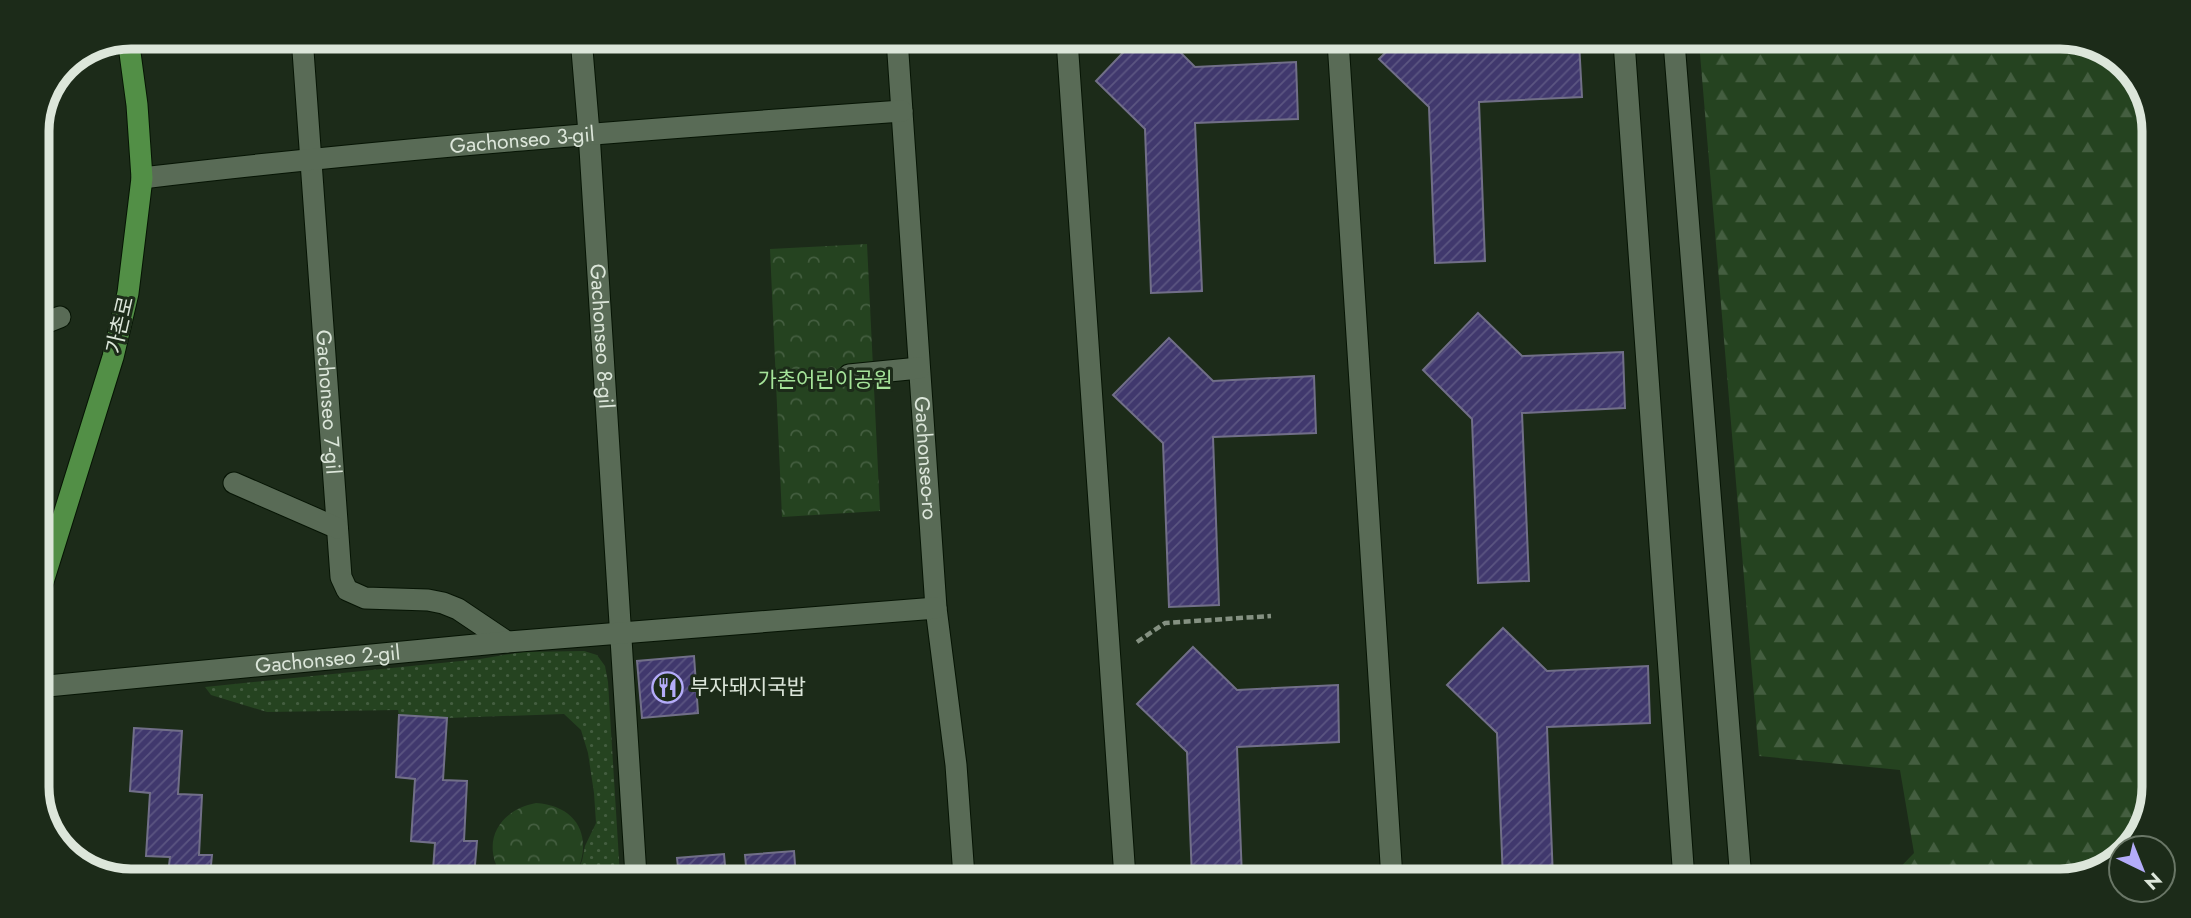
<svg xmlns="http://www.w3.org/2000/svg" width="2191" height="918" font-family="Jost,'Noto Sans KR',sans-serif">
<style>
.grass{fill:url(#grass-dots)}
.forest{fill:url(#forest-firs)}
.park{fill:url(#park-crowns)}
.building{fill:url(#building-hatch);stroke:#716f88;stroke-width:2}
.lines{fill:none;stroke-linecap:round;stroke-linejoin:round}
.minor-casing{stroke:#061404;stroke-width:23}
.major-casing{stroke:#061404;stroke-width:23}
.path{stroke:#859182;stroke-width:4.5;stroke-dasharray:7 3.5;stroke-linecap:butt}
.minor{stroke:#596b56;stroke-width:21}
.major{stroke:#528f46;stroke-width:21}
.labels{text-anchor:middle;stroke-width:6;stroke-linejoin:round;paint-order:stroke}
.street-label{font-size:21px;fill:#dce6da;stroke:#1c2b19}
.park-label{font-size:21px;fill:#a5e399;stroke:#1c2b19}
.poi-label{font-size:21px;fill:#dce6da;stroke:#1c2b19;text-anchor:start}
.rim{fill:none;stroke:#dce6da;stroke-width:9}
</style>
<defs>
<pattern id="grass-dots" width="8" height="8" patternUnits="userSpaceOnUse" patternTransform="scale(1.75)"><rect width="8" height="8" fill="#254320"/><path d="M2 2h.1M6 6h.1" fill="none" stroke="#445e40" stroke-width="1.8" stroke-linecap="round"/></pattern>
<pattern id="forest-firs" width="22" height="20" patternUnits="userSpaceOnUse" patternTransform="scale(1.75)"><rect width="22" height="20" fill="#254320"/><path d="M5 1l3.5 6h-7zM16 11l3.5 6h-7z" fill="#445e40"/></pattern>
<pattern id="park-crowns" width="20" height="18" patternUnits="userSpaceOnUse" patternTransform="scale(1.75)"><rect width="20" height="18" fill="#254320"/><path d="M2 6a3 3 0 1 1 6 0M12 15a3 3 0 1 1 6 0" fill="none" stroke="#445e40"/></pattern>
<pattern id="building-hatch" width="6" height="6" patternUnits="userSpaceOnUse" patternTransform="scale(1.75)"><rect width="6" height="6" fill="#40386d"/><path d="M-1 1l2-2M0 6l6-6M5 7l2-2" fill="none" stroke="#5b5581"/></pattern>
</defs>
<rect width="100%" height="100%" fill="#1c2b19"/>
<path class="grass" d="M 584,651 L 597,655 L 605,666 L 608,682 L 620,876 L 575,876 L 582,861 L 585,846 L 596,823 L 594,793 L 588,753 L 581,730 L 564,714 L 447,718 L 399,715 L 398,710 L 267,712 L 211,695 L 205,687 L 480,659 L 523,652 Z"/>
<path class="forest" d="M 1699,42 L 2096,44 L 2135,74 L 2154,124 L 2147,823 L 2127,848 L 2121,848 L 2121,855 L 2113,865 L 2060,881 L 1887,881 L 1914,853 L 1900,770 L 1759,756 Z"/>
<path class="park" d="M 867,244 L 880,511 L 782,517 L 770,249 Z
M 536,803 C 579,806 594,839 575,876 L 502,876 C 480,842 499,810 536,803 Z"/>
<path class="building" d="M 1135,40 L 1168,40 L 1195,67 L 1296,62 L 1298,119 L 1195,123 L 1202,291 L 1151,293 L 1145,129 L 1096,81 Z
M 1397,41 L 1475,42 L 1479,45 L 1579,42 L 1582,97 L 1479,102 L 1485,261 L 1435,263 L 1429,107 L 1379,59 Z
M 1478,313 L 1522,356 L 1623,352 L 1625,408 L 1522,413 L 1529,581 L 1478,583 L 1472,419 L 1423,370 Z
M 1169,338 L 1213,381 L 1314,376 L 1316,433 L 1213,437 L 1219,605 L 1169,607 L 1163,443 L 1113,395 Z
M 1503,628 L 1547,671 L 1648,666 L 1650,723 L 1547,727 L 1553,879 L 1503,879 L 1497,733 L 1447,685 Z
M 1193,647 L 1237,690 L 1338,685 L 1339,742 L 1237,747 L 1242,878 L 1192,878 L 1187,752 L 1137,704 Z
M 694,656 L 698,713 L 642,718 L 637,661 Z
M 399,715 L 447,718 L 443,780 L 467,781 L 464,841 L 477,841 L 474,876 L 409,875 L 409,869 L 433,870 L 435,843 L 411,841 L 415,779 L 396,777 Z
M 134,728 L 182,731 L 178,794 L 202,795 L 199,855 L 212,855 L 210,875 L 168,874 L 170,857 L 146,856 L 150,793 L 130,791 Z
M 794,851 L 796,877 L 747,877 L 745,855 Z
M 724,854 L 726,876 L 679,876 L 677,858 Z"/>
<g class="lines">
<defs>
<g id="minor">
<path id="s1" d="M 302,37 L 341,577 L 347,590 L 365,598 L 428,600 L 443,603 L 458,609 L 507,642"/>
<path id="s2" d="M 581,38 L 589,133 L 636,876"/>
<path id="s3" d="M 897,39 L 936,608 L 956,765 L 964,877"/>
<path d="M 1067,40 L 1125,878"/>
<path d="M 1338,41 L 1392,879"/>
<path d="M 1624,42 L 1684,880"/>
<path d="M 1674,42 L 1741,880"/>
<path id="s4" d="M 142,178 C 395,148 648,129 902,111"/>
<path d="M 37,326 L 60,317"/>
<path d="M 849,375 L 919,368"/>
<path d="M 234,483 L 337,528"/>
<path id="s5" d="M 37,687 L 507,642 L 936,608"/>
</g>
<path id="major" d="M 37,601 L 113,357 L 128,293 L 142,178 L 137,105 L 128,38"/>
</defs>
<use href="#minor" class="minor-casing"/>
<use href="#major" class="major-casing"/>
<path class="path" d="M 1137,642 L 1165,623 L 1271,616"/>
<use href="#minor" class="minor"/>
<use href="#major" class="major"/>
</g>
<defs>
<symbol id="restaurant-ring" viewBox="-11 -11 22 22"><circle r="9.5" fill="#1c2b19" stroke="#b4acf9" stroke-width="1.5"/><path d="M-5-6h1v4h1v-4h1v4h1v-4h1v5L-1.5 .5V6h-2V.5L-5-1ZM5-6V6H3V1.5H1.5Q1.5-4 5-6Z" fill="#b4acf9"/></symbol>
</defs>
<g fill-rule="evenodd">
<use href="#restaurant-ring" x="650" y="670" width="35" height="35"/>
</g>
<g class="labels">
<g class="street-label">
<text dy="7" stroke="none"><textPath href="#s4" startOffset="382">Gachonseo 3-gil</textPath></text>
<text transform="translate(120 325) rotate(-77)" y="7">가촌로</text>
<text dy="7" stroke="none"><textPath href="#s2" startOffset="299">Gachonseo 8-gil</textPath></text>
<text dy="7" stroke="none"><textPath href="#s1" startOffset="366">Gachonseo 7-gil</textPath></text>
<text dy="7" stroke="none"><textPath href="#s3" startOffset="420">Gachonseo-ro</textPath></text>
<text dy="7" stroke="none"><textPath href="#s5" startOffset="292">Gachonseo 2-gil</textPath></text>
</g>
<g class="park-label">
<text x="825" y="387">가촌어린이공원</text>
</g>
<g class="poi-label">
<text x="690" y="694">부자돼지국밥</text>
</g>
</g>
<path d="M0 0H2191V918H0ZM131 49H2060A82 82 0 0 1 2142 131V787A82 82 0 0 1 2060 869H131A82 82 0 0 1 49 787V131A82 82 0 0 1 131 49Z" fill="#1c2b19" fill-rule="evenodd"/>
<path class="rim" d="M131 49H2060A82 82 0 0 1 2142 131V787A82 82 0 0 1 2060 869H131A82 82 0 0 1 49 787V131A82 82 0 0 1 131 49Z"/>
<g transform="translate(2142 869) rotate(137)"><circle r="33" fill="#1c2b19" stroke="#697666" stroke-width="2"/>
<path d="M0-5L12 26L0 18L-12 26Z" fill="#b4acf9"/>
<text y="-10" font-size="19" font-weight="bold" text-anchor="middle" fill="#dce6da">N</text>
</g>
</svg>
